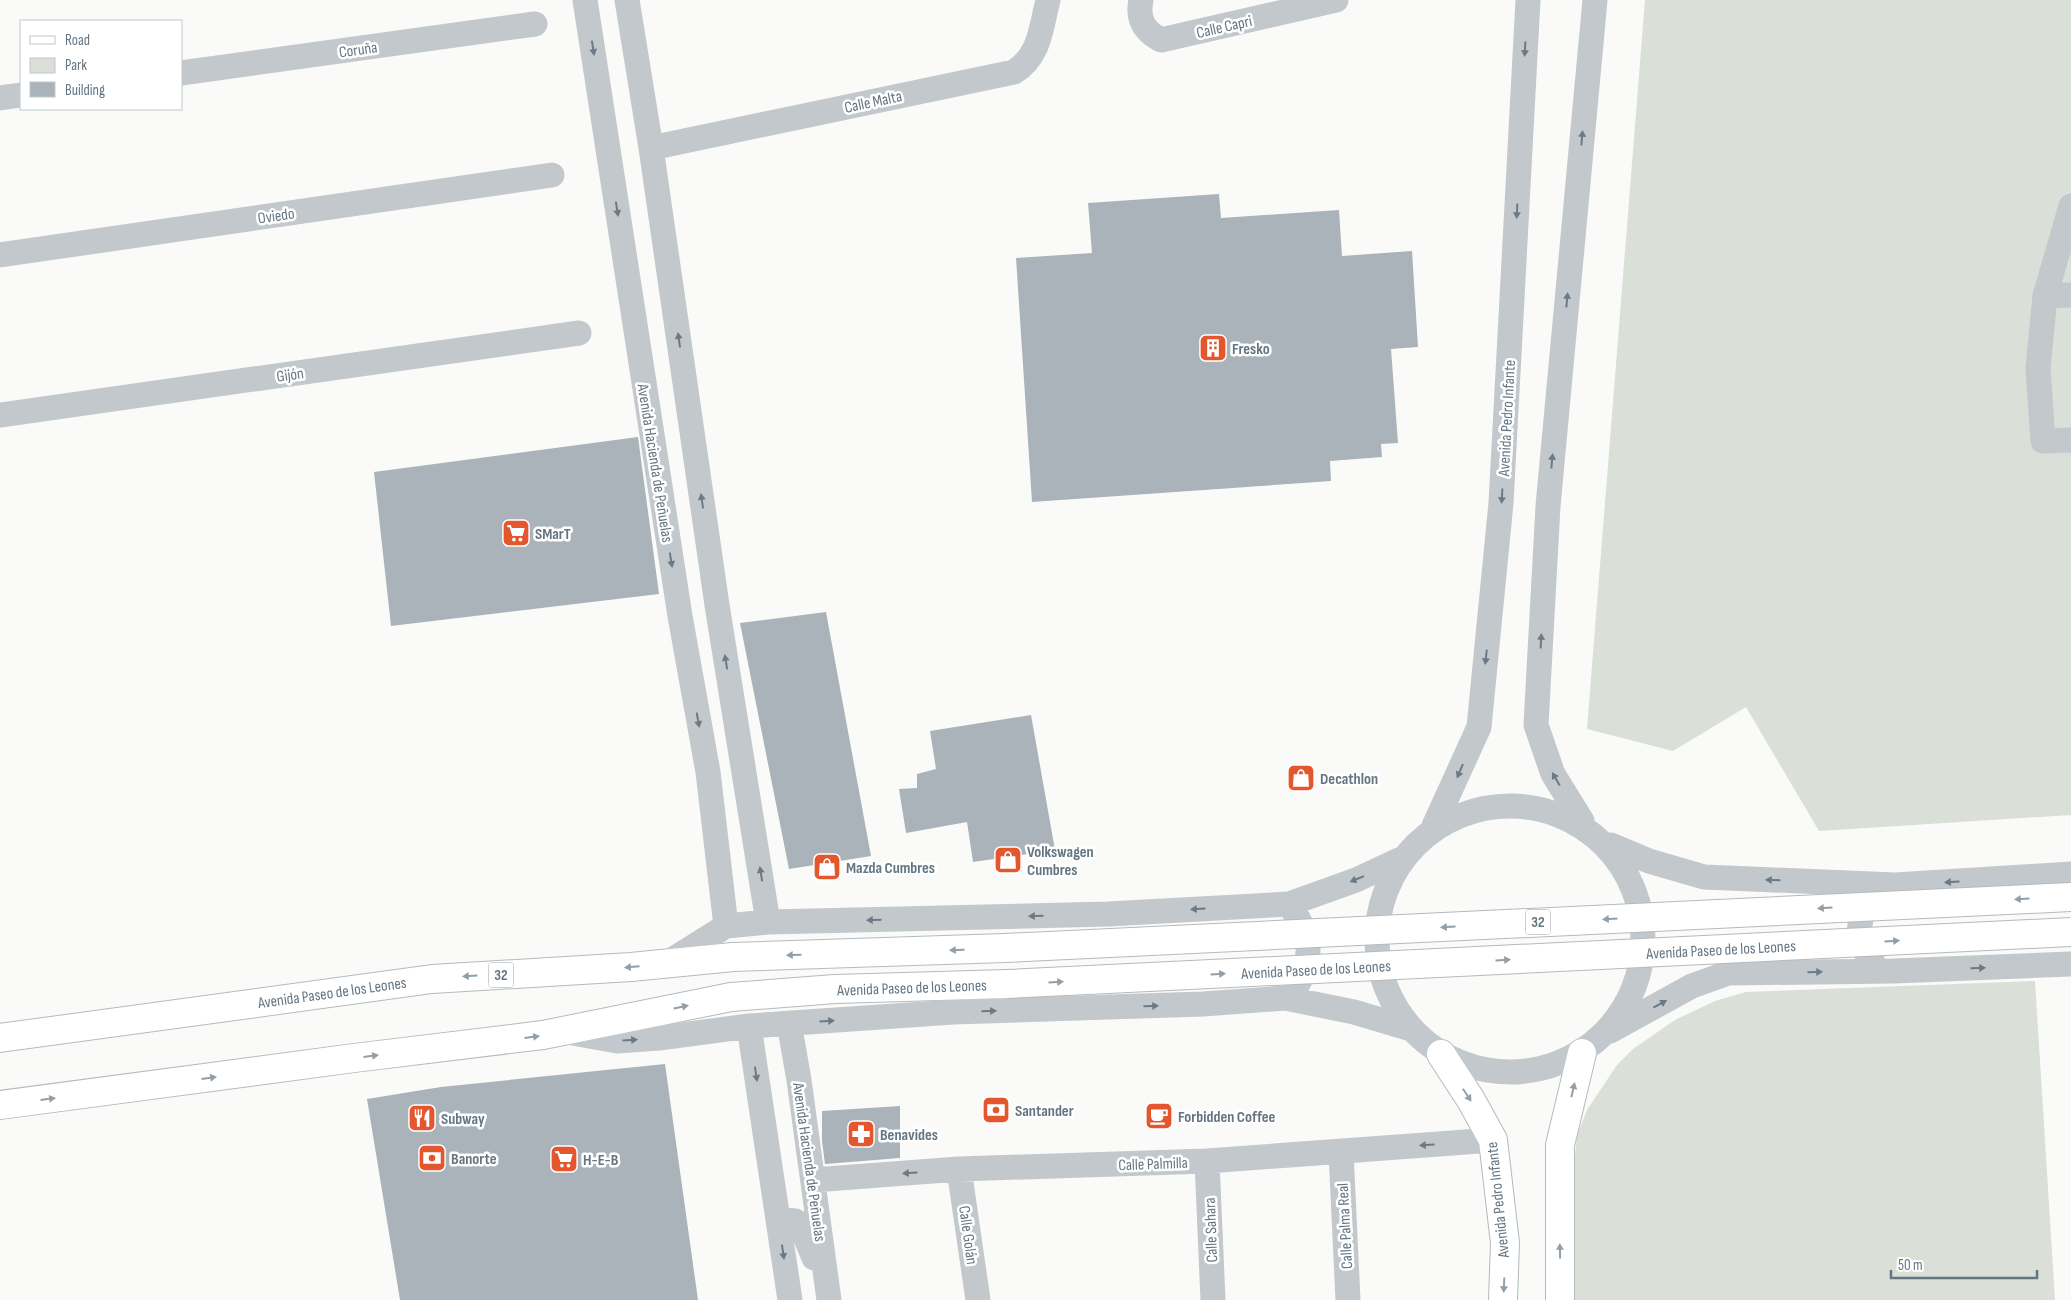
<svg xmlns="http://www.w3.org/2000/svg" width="2071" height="1300" font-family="'Sofia Sans Condensed',sans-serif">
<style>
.green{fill:#dadfd7}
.building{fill:#aab3b9}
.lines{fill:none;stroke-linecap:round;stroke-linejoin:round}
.major-casing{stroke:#b5babe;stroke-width:30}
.minor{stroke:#c3c8cc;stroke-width:25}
.major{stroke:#fff;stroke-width:28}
.major-bridge-casing{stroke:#b5babe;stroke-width:30;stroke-linecap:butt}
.major-bridge{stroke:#fff;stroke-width:28}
.oneway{fill:#6a7a87}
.oneway2{fill:#939fa8}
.labels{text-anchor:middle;stroke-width:5;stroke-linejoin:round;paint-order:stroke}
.shield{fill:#fff;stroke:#939fa8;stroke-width:1}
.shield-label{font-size:15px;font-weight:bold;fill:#657683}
.street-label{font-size:16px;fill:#657683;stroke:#fff}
.poi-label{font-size:16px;font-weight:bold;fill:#657683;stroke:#fff;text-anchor:start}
</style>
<rect width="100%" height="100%" fill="#fafaf8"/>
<path class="green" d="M 1645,0 L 2071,0 L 2071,815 L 1819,831 L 1746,707 L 1673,751 L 1587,729 Z
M 2035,981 L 2055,1300 L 1573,1300 L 1574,1168 L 1577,1135 L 1587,1110 L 1617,1065 L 1633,1049 L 1675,1020 L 1715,1001 L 1746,992 Z"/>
<path class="building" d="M 1219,194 L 1221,218 L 1339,210 L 1342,256 L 1412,251 L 1418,347 L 1391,349 L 1398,443 L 1381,444 L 1382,457 L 1330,461 L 1331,481 L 1032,502 L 1016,258 L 1092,253 L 1088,203 Z
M 638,437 L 659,594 L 391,626 L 374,472 Z
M 826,612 L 871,856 L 789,869 L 740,623 Z
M 1031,715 L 1055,850 L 973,862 L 967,822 L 906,833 L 899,789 L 917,788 L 917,774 L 936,769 L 930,731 Z
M 665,1064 L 698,1300 L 400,1300 L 367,1099 L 441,1087 Z
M 900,1106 L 900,1158 L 825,1164 L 822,1141 L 822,1111 Z"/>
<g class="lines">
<defs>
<path id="major" d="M 0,1038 L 432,979 L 631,967 L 733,957 L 1005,948
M 1441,1054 L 1471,1100 L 1493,1140 L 1505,1243 L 1503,1300
M 0,1105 L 354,1058 L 543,1035 L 731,997 L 835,989 L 1007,984
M 1560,1300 L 1560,1145 L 1582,1053"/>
</defs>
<use href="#major" class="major-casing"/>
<path class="minor" d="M 585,0 L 680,616 L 708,772 L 726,926
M 627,0 L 651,148 L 717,605 L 768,922
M 1141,0 C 1137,19 1144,31 1161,40 L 1336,0
M 181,73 L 535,24
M 0,98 L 21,95
M 651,148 L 1014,72 C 1040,56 1041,28 1048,0
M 2071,206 L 2045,296 L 2038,368 L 2043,441 L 2071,440
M 0,255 L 552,175
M 2045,296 L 2071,295
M 0,415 L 579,333
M1377 939a133 133 0 1 1 266 0a133 133 0 1 1-266 0Z
M 1582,821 L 1553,774 L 1536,725 L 1548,506 L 1595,0
M 1434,826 L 1479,727 L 1501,503 L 1528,0
M 1611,845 L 1649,861 L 1704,877 L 1895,885 L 2071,874
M 1289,904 C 1309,934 1316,952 1297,986
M 1872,959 C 1851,941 1859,909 1877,893
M 667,963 L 726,926 L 768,922 L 1109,914 L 1289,904 L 1356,880 L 1401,859
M 789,1023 L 799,1080 L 829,1300
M 749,1026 L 790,1300
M 1610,1031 L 1692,986 L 1728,973 L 1894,971 L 2071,964
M 567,1032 L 617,1041 L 659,1038 L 749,1026 L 953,1012 L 1203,1004 L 1285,998 L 1354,1012 L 1411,1029
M 1341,1152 L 1348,1300
M 1207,1161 L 1213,1300
M 959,1169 L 978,1300
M 813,1180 L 959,1169 L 1207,1161 L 1493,1140
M 778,1219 L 795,1221 L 800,1224 L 814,1258"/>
<use href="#major" class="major"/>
<defs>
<path id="major-bridge" d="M 1005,948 L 2071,897
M 1007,984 L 2071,932"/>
</defs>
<use href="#major-bridge" class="major-bridge-casing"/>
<use href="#major-bridge" class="major-bridge"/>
</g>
<defs><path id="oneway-solid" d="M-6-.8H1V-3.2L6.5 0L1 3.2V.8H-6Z" transform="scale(1.25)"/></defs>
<g class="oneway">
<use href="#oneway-solid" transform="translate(593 48) rotate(81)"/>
<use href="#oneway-solid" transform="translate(1525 49) rotate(93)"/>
<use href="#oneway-solid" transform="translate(1582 138) rotate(-85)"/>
<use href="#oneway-solid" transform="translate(617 209) rotate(81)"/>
<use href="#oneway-solid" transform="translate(1517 211) rotate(93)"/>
<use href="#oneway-solid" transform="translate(1567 300) rotate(-85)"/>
<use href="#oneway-solid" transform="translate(679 340) rotate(-98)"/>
<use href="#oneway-solid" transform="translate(1552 461) rotate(-85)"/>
<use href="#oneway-solid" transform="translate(1502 496) rotate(93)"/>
<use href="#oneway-solid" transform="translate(702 501) rotate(-98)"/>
<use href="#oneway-solid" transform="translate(671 560) rotate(81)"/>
<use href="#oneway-solid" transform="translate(1541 641) rotate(-87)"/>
<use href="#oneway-solid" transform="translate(1486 657) rotate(96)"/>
<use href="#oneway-solid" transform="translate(726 662) rotate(-99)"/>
<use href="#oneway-solid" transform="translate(698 720) rotate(80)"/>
<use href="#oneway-solid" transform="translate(1460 771) rotate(113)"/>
<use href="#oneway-solid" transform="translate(1556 779) rotate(-120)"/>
<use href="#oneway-solid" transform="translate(761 874) rotate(-99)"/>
<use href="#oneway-solid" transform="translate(1357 879) rotate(158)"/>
<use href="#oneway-solid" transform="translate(1773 880) rotate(-178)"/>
<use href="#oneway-solid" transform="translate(1952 882) rotate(176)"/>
<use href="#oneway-solid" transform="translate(1198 909) rotate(177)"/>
<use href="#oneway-solid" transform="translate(1036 916) rotate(179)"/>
<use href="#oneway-solid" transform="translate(874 920) rotate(179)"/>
<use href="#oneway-solid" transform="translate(1978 968) rotate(-2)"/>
<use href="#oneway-solid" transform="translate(1815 972) rotate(-1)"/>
<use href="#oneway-solid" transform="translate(1660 1004) rotate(-29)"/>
<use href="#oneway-solid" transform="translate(1151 1006) rotate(-2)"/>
<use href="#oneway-solid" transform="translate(989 1011) rotate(-2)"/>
<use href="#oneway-solid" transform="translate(827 1021) rotate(-4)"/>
<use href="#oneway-solid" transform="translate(630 1040) rotate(-4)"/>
<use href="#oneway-solid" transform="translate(756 1074) rotate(81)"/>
<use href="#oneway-solid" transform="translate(1427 1145) rotate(176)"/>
<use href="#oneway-solid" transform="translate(910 1173) rotate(176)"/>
<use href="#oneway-solid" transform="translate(783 1252) rotate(82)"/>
</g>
<g class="oneway2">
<use href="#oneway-solid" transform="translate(2022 899) rotate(177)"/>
<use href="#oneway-solid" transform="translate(1825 908) rotate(177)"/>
<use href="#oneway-solid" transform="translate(1610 919) rotate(177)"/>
<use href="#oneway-solid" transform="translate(1448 927) rotate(177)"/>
<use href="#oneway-solid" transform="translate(1892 941) rotate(-3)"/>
<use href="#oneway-solid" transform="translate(957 950) rotate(178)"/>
<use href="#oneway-solid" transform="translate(794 955) rotate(178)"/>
<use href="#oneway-solid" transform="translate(1503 960) rotate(-3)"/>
<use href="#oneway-solid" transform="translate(632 967) rotate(175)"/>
<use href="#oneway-solid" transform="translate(1218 974) rotate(-3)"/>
<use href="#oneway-solid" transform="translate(470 976) rotate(177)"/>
<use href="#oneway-solid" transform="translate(1056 982) rotate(-3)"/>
<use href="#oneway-solid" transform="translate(681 1007) rotate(-12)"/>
<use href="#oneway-solid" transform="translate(532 1037) rotate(-7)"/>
<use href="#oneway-solid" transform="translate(371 1056) rotate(-7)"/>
<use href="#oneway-solid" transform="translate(209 1078) rotate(-8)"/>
<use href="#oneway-solid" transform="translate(1573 1090) rotate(-77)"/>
<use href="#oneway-solid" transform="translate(1467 1095) rotate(57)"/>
<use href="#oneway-solid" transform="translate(48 1099) rotate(-7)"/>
<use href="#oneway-solid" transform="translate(1560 1251) rotate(-91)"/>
<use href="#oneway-solid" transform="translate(1504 1285) rotate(92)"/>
</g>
<defs>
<symbol id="building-square" viewBox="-11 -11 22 22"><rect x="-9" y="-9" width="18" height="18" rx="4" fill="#e4572e" stroke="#fff"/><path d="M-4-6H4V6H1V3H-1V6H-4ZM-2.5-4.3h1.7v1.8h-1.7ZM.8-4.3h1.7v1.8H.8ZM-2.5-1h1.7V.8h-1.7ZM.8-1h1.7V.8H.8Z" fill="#fff"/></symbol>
<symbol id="supermarket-square" viewBox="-11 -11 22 22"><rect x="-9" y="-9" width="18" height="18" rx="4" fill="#e4572e" stroke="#fff"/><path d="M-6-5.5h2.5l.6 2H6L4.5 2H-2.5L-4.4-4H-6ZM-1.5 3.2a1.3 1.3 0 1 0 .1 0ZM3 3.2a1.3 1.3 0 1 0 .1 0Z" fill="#fff"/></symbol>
<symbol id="shop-square" viewBox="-11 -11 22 22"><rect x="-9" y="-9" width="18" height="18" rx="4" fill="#e4572e" stroke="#fff"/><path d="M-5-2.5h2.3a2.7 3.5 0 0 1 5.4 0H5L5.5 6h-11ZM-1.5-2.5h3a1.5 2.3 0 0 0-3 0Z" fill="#fff"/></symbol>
<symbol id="bank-square" viewBox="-11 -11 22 22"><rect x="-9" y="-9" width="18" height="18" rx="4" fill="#e4572e" stroke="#fff"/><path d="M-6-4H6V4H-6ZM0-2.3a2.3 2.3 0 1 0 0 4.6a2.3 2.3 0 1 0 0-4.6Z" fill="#fff"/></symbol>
<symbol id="cafe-square" viewBox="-11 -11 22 22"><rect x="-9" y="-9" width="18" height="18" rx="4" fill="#e4572e" stroke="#fff"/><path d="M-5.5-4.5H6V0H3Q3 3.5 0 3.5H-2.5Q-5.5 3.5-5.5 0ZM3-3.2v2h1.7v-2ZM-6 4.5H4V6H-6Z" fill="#fff"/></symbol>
<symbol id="restaurant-square" viewBox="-11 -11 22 22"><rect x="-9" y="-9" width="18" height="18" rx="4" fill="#e4572e" stroke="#fff"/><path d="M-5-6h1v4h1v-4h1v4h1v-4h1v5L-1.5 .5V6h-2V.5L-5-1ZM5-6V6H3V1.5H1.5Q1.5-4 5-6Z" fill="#fff"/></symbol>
<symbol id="pharmacy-square" viewBox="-11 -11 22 22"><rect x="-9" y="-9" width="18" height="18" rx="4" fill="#e4572e" stroke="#fff"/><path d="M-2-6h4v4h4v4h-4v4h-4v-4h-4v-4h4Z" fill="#fff"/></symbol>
</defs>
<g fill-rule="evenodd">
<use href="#building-square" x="1197" y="332" width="32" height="32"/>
<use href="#supermarket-square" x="500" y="517" width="32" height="32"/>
<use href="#shop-square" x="1285" y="762" width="32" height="32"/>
<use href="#shop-square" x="992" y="844" width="32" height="32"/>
<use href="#shop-square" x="811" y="851" width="32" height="32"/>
<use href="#bank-square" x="980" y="1094" width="32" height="32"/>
<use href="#cafe-square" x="1143" y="1100" width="32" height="32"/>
<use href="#restaurant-square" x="406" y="1102" width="32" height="32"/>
<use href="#pharmacy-square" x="845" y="1118" width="32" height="32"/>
<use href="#bank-square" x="416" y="1142" width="32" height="32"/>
<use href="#supermarket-square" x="548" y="1143" width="32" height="32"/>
</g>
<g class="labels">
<g class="shield">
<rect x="1525.5" y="909.5" width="25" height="25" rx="4"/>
<rect x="488.5" y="962.5" width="25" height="25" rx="4"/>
</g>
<g class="shield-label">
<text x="1538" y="927">32</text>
<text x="501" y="980">32</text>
</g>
<g class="street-label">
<text transform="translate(1224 26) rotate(-13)" y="6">Calle Capri</text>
<text transform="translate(358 49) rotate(-8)" y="6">Coruña</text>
<text transform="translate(873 101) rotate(-12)" y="6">Calle Malta</text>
<text transform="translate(276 215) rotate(-8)" y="6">Oviedo</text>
<text transform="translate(290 374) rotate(-8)" y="6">Gijón</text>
<text transform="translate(1506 418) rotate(-87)" y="6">Avenida Pedro Infante</text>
<text transform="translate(656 463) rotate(81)" y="6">Avenida Hacienda de Peñuelas</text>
<text transform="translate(1721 949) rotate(-3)" y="6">Avenida Paseo de los Leones</text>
<text transform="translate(1316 969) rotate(-3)" y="6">Avenida Paseo de los Leones</text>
<text transform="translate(912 987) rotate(-2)" y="6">Avenida Paseo de los Leones</text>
<text transform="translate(332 992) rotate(-8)" y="6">Avenida Paseo de los Leones</text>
<text transform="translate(810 1162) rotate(82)" y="6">Avenida Hacienda de Peñuelas</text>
<text transform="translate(1153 1163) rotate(-2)" y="6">Calle Palmilla</text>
<text transform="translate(1497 1200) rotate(-96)" y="6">Avenida Pedro Infante</text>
<text transform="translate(1344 1226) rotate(-93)" y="6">Calle Palma Real</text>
<text transform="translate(1210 1230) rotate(-92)" y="6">Calle Sahara</text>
<text transform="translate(969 1235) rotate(82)" y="6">Calle Golán</text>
</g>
<g class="poi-label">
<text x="1232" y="354">Fresko</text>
<text x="535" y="539">SMarT</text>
<text x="1320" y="784">Decathlon</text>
<text x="1027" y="857">Volkswagen<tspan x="1027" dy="18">Cumbres</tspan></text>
<text x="846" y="873">Mazda Cumbres</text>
<text x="1015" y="1116">Santander</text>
<text x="1178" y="1122">Forbidden Coffee</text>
<text x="441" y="1124">Subway</text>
<text x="880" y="1140">Benavides</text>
<text x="451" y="1164">Banorte</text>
<text x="583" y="1165">H-E-B</text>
</g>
</g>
<rect x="20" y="20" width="162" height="90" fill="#ffffff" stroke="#c1c8cd"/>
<rect x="30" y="36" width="25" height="8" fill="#ffffff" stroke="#c1c8cd"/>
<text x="65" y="45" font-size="15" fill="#657683">Road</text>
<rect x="30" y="58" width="25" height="15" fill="#dadfd7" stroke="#c1c8cd"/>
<text x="65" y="70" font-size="15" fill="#657683">Park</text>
<rect x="30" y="82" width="25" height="15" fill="#aab3b9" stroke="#c1c8cd"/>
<text x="65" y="95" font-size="15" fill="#657683">Building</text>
<path d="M1891 1270v8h146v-8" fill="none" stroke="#657683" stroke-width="2.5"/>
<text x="1898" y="1270" font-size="15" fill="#657683" stroke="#ffffff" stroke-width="4" paint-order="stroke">50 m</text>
</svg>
